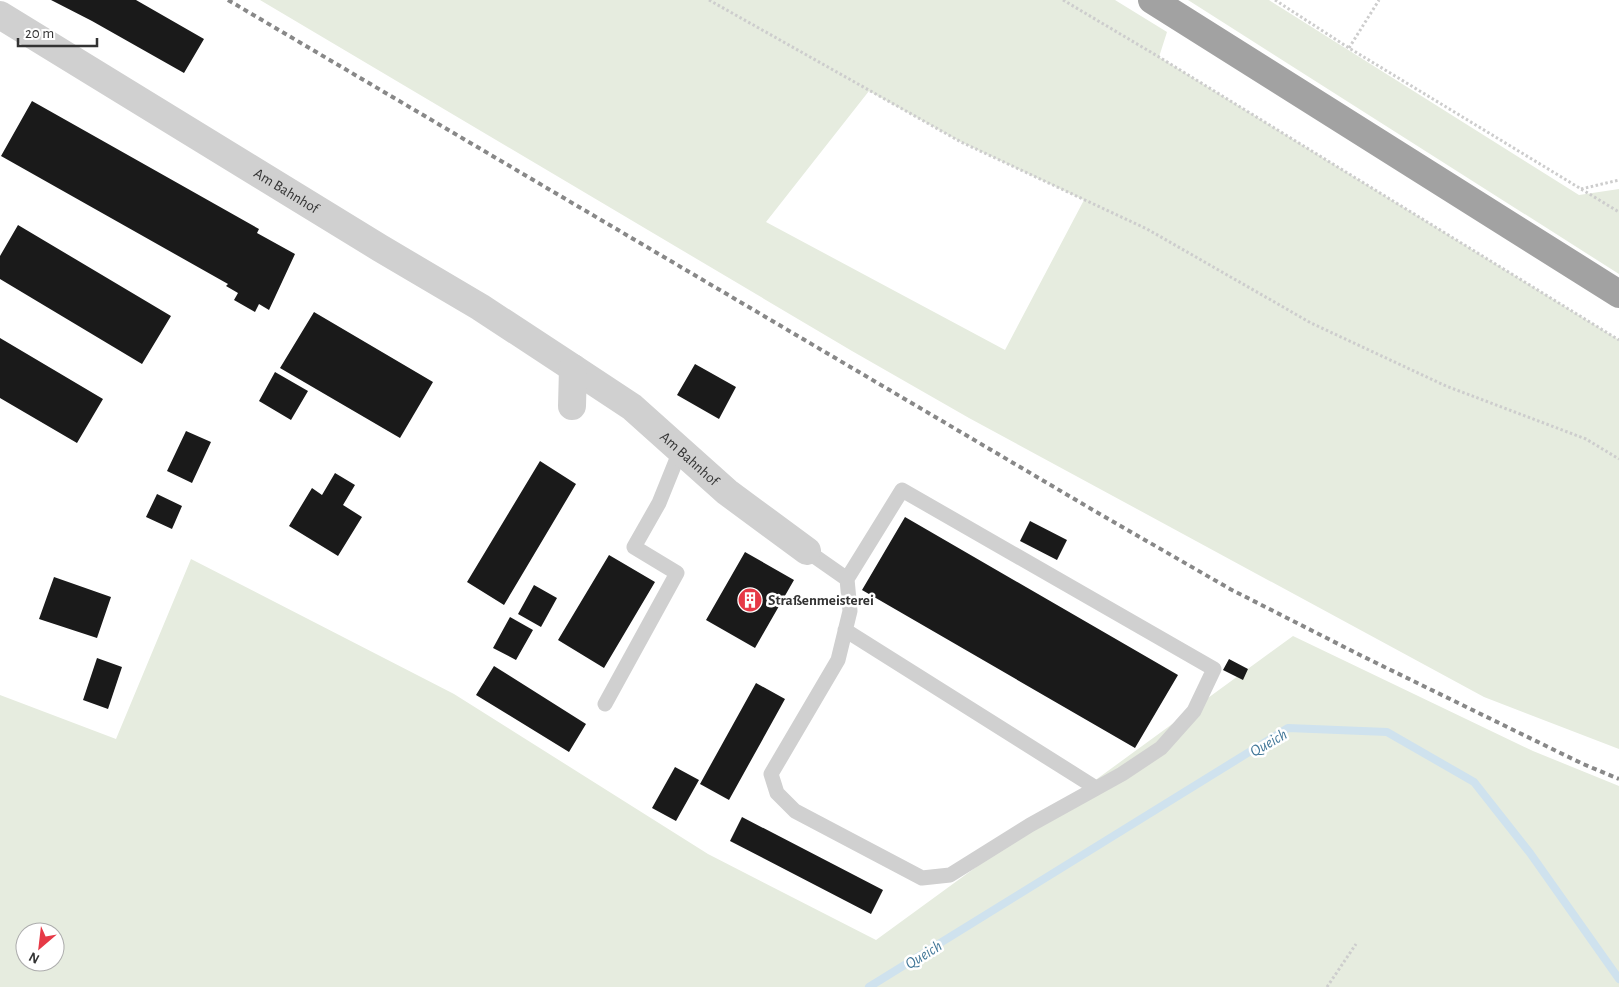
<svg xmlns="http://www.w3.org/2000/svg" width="1619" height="987" font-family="'Alegreya Sans',sans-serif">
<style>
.green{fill:#e6ecdf;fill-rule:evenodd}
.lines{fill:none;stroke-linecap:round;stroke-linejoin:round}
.stream{stroke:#cfe2ee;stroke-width:8}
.building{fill:#1a1a1a}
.path{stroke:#cdcdcd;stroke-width:3;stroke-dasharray:2.5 2.5;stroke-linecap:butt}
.service{stroke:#d0d0d0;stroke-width:15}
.minor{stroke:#d0d0d0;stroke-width:28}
.trunk{stroke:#a2a2a2;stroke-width:28}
.rail{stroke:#888;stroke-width:4;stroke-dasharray:5 4;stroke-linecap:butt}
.labels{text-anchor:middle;stroke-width:5;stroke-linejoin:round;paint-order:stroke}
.street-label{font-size:15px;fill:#333;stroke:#fff}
.poi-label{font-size:15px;font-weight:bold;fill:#333;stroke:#fff;text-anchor:start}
.water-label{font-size:16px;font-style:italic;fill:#3f7597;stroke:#fff}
</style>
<rect width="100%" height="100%" fill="#fff"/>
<path class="green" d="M 260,0 L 1115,0 L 1167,32 L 1159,57 L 1619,340 L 1619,749 L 1484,697 L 969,418 L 852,351 ZM 869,91 L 961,142 L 1084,200 L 1005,350 L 766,222 Z
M 1188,0 L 1269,0 L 1579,195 L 1619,189 L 1619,274 Z
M 191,559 L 454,694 L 708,854 L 876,940 L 1293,636 L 1533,751 L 1619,786 L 1619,987 L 0,987 L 0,695 L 116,739 ZM 25,932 L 55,932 L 55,962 L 25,962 Z"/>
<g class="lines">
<path class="stream" d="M 869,987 L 1288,728 L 1387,732 L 1474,782 L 1530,853 L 1619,979"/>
</g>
<path class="building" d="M 51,0 L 136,0 L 204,39 L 184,73 L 92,21 Z
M 32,101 L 259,229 L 257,233 L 295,254 L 269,310 L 259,304 L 255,312 L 234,300 L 238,293 L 226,286 L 228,284 L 1,156 Z
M 18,225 L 171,316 L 142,364 L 0,279 L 0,256 Z
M 314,312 L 433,382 L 400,438 L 280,368 Z
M 0,338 L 103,399 L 77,443 L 0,398 Z
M 695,364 L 736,387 L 719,419 L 677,395 Z
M 275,372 L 308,391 L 291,420 L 259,401 Z
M 186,431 L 211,442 L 192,483 L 167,471 Z
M 540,461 L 576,484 L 504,605 L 467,582 Z
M 335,473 L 355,485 L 343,505 L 362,517 L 338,556 L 289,526 L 312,488 L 322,495 Z
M 157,494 L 182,506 L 172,529 L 146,517 Z
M 905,517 L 1178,675 L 1135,748 L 862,590 Z
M 1030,521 L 1067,540 L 1057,560 L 1020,541 Z
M 745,552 L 794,580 L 755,648 L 706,620 Z
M 609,555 L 655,582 L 604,668 L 558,640 Z
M 54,577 L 111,597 L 97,638 L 39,619 Z
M 534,585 L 557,598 L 541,627 L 518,614 Z
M 510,617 L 533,630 L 516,660 L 493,648 Z
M 97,658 L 122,667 L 108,709 L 83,700 Z
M 1229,659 L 1248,669 L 1243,680 L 1223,670 Z
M 494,666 L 586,724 L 569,752 L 476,695 Z
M 756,683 L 785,699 L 729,800 L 700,784 Z
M 675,767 L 699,780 L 676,821 L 652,808 Z
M 742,817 L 883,890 L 871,914 L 730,841 Z"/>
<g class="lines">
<path class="path" d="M 709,0 L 961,142 L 1147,229 L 1311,323 L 1446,386 L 1586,439 L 1619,459
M 1063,0 L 1159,57 L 1619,340
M 1275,0 L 1349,48 L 1619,212
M 1349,48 L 1379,0
M 1581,189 L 1619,180
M 1327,987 L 1356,944"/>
<path class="service" d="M 807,551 L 847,579 L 850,611 L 838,660 L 771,774 L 777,793 L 795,811 L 922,878 L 950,875 L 1030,825 L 1122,774 L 1161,748 L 1194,711 L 1214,669 L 902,490 L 847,579
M 845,630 L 1096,788
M 605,704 L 677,573 L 634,547 L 659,503 L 680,451"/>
<g class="minor">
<path id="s1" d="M 0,15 L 380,248 L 480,307 L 573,368 L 632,407 L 727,492 L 807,551"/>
<path d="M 572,406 L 573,368"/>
</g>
<path class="trunk" d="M 1152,0 L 1619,294"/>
<path class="rail" d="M 228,0 L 1093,510 L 1230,589 L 1360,655 L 1583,764 L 1619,779"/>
</g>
<defs>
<symbol id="building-disc" viewBox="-11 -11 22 22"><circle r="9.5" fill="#e63946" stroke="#fff"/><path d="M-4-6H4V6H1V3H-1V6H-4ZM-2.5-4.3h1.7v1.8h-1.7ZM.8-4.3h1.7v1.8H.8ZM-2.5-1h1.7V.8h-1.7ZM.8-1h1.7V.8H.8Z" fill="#fff"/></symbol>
</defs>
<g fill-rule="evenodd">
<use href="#building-disc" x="736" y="586" width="28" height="28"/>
</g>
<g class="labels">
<g class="street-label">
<text dy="5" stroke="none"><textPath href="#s1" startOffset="336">Am Bahnhof</textPath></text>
<text dy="5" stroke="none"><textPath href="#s1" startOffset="821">Am Bahnhof</textPath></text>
</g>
<g class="poi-label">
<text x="768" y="605">Straßenmeisterei</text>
</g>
<g class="water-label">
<text transform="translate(1268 742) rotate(-30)" y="6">Queich</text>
<text transform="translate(923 954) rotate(-32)" y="6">Queich</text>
</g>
</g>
<g transform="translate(40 947) rotate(208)"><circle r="24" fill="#ffffff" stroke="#adadad"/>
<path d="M0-4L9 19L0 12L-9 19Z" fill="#e63946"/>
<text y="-8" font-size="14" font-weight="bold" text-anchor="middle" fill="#333333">N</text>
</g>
<path d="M18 38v8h79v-8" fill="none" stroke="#333333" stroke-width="2.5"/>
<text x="25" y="38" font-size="15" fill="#333333" stroke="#ffffff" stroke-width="4" paint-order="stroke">20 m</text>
</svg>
